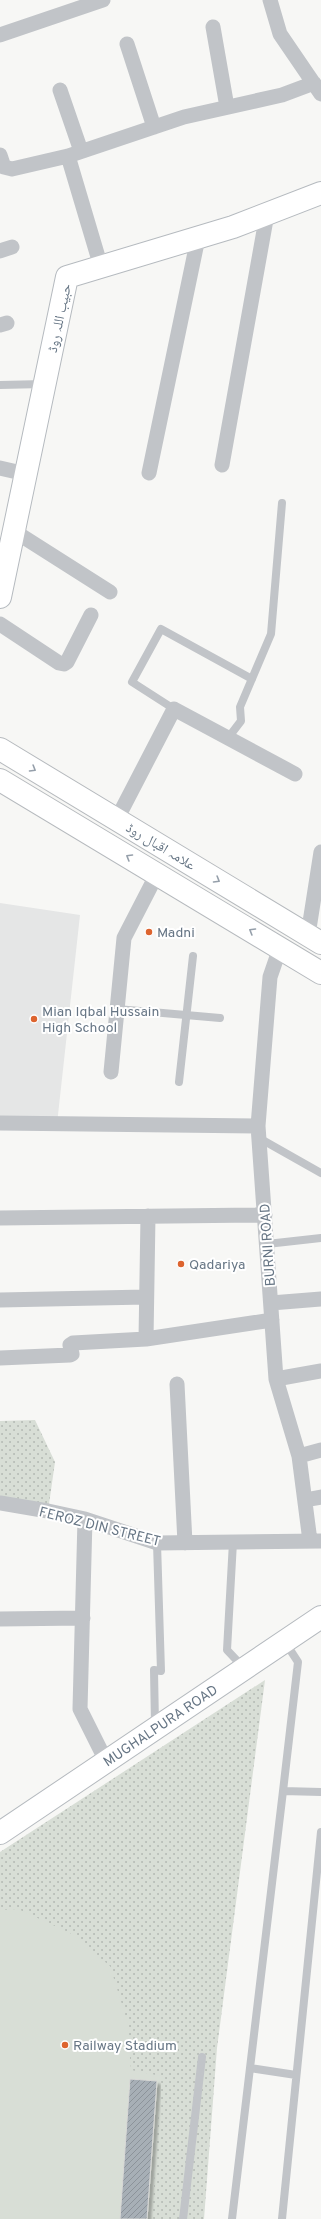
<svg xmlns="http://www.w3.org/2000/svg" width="321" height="2219" font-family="Overpass,'Noto Naskh Arabic',sans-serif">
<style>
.built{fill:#e5e6e6}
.park{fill:url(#park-dots)}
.pitch{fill:#d8ded6}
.building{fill:url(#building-hatch);stroke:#d9d9d7;filter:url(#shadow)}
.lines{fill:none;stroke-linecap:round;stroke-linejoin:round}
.secondary-casing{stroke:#b5babf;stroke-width:24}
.primary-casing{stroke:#b6babe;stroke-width:24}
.lane{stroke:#c1c4c8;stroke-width:8}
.street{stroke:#c1c4c8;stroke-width:15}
.secondary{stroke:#fff;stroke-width:22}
.primary{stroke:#fff;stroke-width:22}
.oneway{stroke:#959faa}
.poi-dot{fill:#dd642f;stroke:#fff;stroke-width:1.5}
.labels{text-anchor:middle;stroke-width:4;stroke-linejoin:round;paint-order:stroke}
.street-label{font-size:14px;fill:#677685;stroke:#fff}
.poi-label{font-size:14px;fill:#677685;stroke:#fff;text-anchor:start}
</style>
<defs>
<pattern id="park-dots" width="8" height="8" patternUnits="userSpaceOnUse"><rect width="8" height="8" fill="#d8ded6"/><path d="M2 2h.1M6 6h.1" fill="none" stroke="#b3b9b3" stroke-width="1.8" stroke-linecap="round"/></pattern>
<pattern id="building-hatch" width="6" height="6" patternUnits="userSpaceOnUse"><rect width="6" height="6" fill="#a7afb6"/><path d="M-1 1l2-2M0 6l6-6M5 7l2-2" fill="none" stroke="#8c939a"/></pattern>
<filter id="shadow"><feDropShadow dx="3.5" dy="3.5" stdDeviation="1" flood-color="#0004"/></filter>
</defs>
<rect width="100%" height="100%" fill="#f7f7f5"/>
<path class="built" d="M 0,903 L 80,915 L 57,1124 L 0,1123 Z"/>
<path class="park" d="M 35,1420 L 55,1462 L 49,1504 L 0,1500 L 0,1421 Z
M 265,1680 L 217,2048 L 204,2219 L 0,2219 L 0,1852 Z"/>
<path class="pitch" d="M 18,1909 L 70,1933 L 110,1966 L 127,2021 L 131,2070 L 161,2076 L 152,2219 L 0,2219 L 0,1910 Z"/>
<path class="building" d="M 130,2079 L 157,2081 L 147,2219 L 120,2219 Z"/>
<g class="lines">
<defs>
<g id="secondary">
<path d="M 0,597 L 67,277 L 233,227 L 321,193"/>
<path id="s1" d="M 0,1833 L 321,1617"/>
</g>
<path id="primary" d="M 0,749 L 321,943
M 0,780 L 321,973"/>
</defs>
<use href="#secondary" class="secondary-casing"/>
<use href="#primary" class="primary-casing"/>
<path class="lane" d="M 0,385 L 44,384
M 174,709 L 132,682 L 161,629 L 252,679
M 228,738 L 241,721 L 240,707 L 271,634 L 282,503
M 117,1009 L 220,1018
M 179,1082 L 193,956
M 259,1138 L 321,1173
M 267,1244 L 321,1238
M 233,1542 L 227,1650 L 244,1668
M 285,1642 L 298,1662 L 283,1791 L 321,1792
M 155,1725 L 154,1670 L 161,1671 L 157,1543
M 250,2068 L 296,2075
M 183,2219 L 202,2057
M 232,2219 L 283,1791
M 282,2219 L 321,1832"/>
<path class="street" d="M 270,0 L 280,34 L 321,94
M 213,27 L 227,107
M 0,35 L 103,0
M 127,44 L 154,127
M 60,90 L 81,151
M 0,155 L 4,167 L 12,169 L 68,156 L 184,117 L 282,95 L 314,83
M 68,156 L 101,267
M 0,251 L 12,247
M 0,325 L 7,323
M 222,465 L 267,214
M 0,468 L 26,474
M 149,473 L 198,238
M 14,531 L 110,592
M 0,624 L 59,663 L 64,664 L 67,662 L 91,615
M 117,819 L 174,709 L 295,774
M 308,935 L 321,852
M 280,948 L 270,977 L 258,1126 L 276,1379 L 299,1456 L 310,1541
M 111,1072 L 124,938 L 157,874
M 0,1123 L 258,1126
M 0,1218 L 265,1215
M 0,1300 L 146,1297
M 271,1303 L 321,1299
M 146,1339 L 148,1216
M 0,1358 L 70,1355 L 72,1354 L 70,1345 L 73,1343 L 146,1339 L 272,1320
M 276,1379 L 321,1371
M 177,1384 L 185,1543
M 299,1456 L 321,1450
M 305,1500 L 321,1497
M 0,1503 L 48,1511 L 85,1519 L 157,1543 L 321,1541
M 85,1519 L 80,1709 L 106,1761
M 0,1619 L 83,1618"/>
<use href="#secondary" class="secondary"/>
<use href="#primary" class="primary"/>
</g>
<defs><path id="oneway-chevron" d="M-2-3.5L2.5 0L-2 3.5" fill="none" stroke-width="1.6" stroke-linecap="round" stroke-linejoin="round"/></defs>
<g class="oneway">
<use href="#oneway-chevron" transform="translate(33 769) rotate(31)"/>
<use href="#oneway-chevron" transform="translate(129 857) rotate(-149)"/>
<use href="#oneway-chevron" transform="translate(217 880) rotate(31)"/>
<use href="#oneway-chevron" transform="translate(252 931) rotate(-149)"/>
</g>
<g class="poi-dot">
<circle cx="149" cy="932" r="4"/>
<circle cx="34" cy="1019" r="4"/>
<circle cx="181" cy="1264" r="4"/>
<circle cx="65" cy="2045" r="4"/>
</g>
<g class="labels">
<g class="street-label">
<text transform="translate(59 318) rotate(-78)" y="5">حبیب اللہ روڈ</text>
<text transform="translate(161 846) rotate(31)" y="5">علامہ اقبال روڈ</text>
<text transform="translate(267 1245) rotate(-94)" y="5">BURNI ROAD</text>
<text transform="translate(100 1526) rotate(14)" y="5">FEROZ DIN STREET</text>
<text dy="5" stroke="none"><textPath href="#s1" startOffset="193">MUGHALPURA ROAD</textPath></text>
</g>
<g class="poi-label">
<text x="157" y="937">Madni</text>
<text x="42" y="1016">Mian Iqbal Hussain<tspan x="42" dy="16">High School</tspan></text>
<text x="189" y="1269">Qadariya</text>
<text x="73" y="2050">Railway Stadium</text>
</g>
</g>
</svg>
